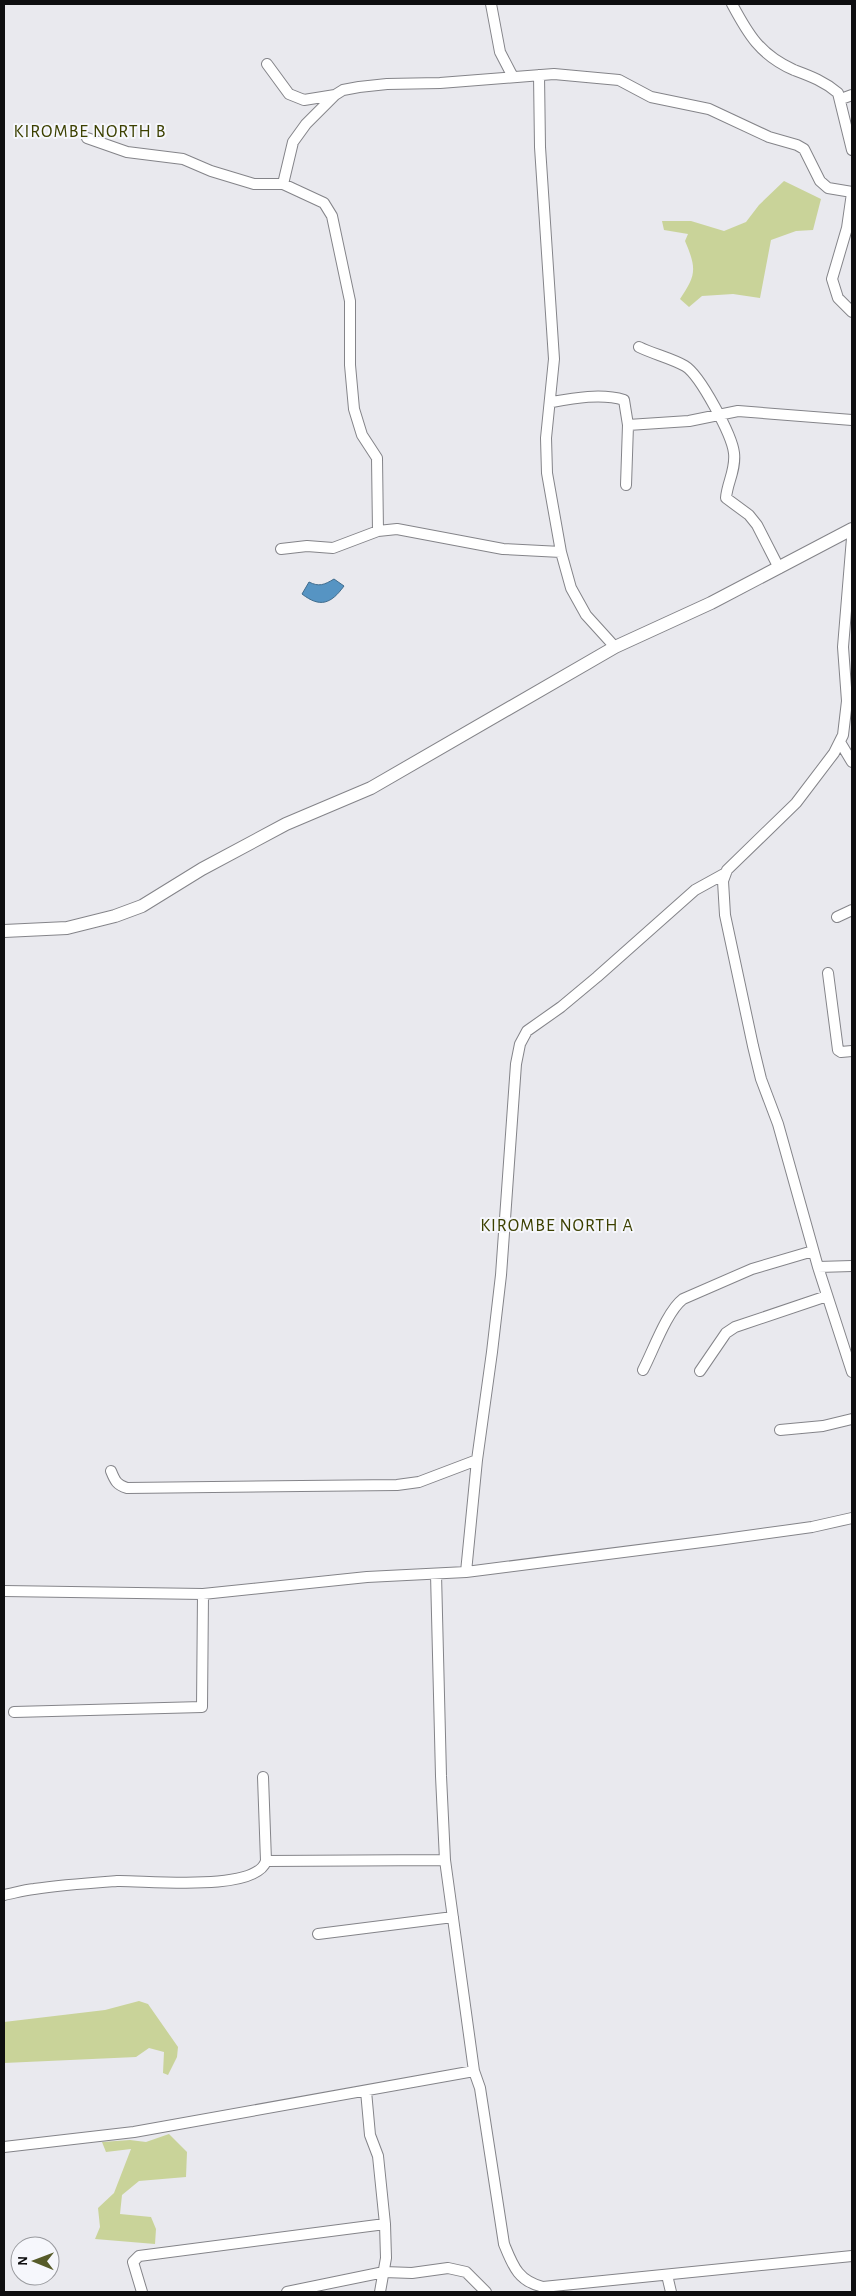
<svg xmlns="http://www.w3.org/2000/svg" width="856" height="2296" font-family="'Alegreya Sans',sans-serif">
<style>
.green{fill:#c9d399}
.water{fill:#5694c3;stroke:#406c8d}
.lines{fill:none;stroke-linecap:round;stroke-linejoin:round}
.minor-casing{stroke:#848489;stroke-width:12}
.tertiary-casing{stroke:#848489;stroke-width:14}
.minor{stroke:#fff;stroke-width:10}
.tertiary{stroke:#fff;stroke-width:12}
.labels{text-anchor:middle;stroke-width:4;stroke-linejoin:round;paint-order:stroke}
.quarter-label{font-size:18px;letter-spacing:1px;fill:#3c4000;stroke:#f6f7fc}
</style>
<rect width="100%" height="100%" fill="#e9e9ee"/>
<path class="green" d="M 784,181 L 821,199 L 813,230 L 796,231 L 771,240 L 760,298 L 733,294 L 702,296 L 689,307 L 680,299 C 696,275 697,269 685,241 L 688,234 L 664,230 L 662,221 L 691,221 L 724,231 L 746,222 L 759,205 Z
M 139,2001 L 148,2004 L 178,2047 L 177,2057 L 168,2075 L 163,2073 L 164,2052 L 149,2048 L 136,2057 L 4,2063 L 4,2022 L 105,2010 Z
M 169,2134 L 187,2152 L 186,2177 L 139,2181 L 122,2195 L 120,2214 L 151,2217 L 156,2229 L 155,2244 L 95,2239 L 100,2227 L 98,2208 L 114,2193 L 131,2149 L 106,2152 L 102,2142 L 130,2140 L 146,2142 Z"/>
<path class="water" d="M 334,579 L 344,586 C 331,604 320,608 302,594 L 309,582 C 319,587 324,585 334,579 Z"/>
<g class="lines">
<defs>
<path id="minor" d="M 491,4 L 500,52 L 513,77
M 732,4 C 748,34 760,55 794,70 C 810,76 824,81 838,93 L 852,150
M 267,64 L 289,94 L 304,100 L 335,95 L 343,90 L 359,87 L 387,84 L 440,83 L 554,74 L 619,80 L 651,97 L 709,109 L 769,137 L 797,145 L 804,149 L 820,181 L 828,188 L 852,192
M 539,75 L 540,147 L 554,359 L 546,438 L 547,473 L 561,552 L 571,588 L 586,615 L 615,647
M 841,99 L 852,95
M 87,138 L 127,152 L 183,159 L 211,171 L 254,184 L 283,184 L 324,203 L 332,216 L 350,301 L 350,365 L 354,409 L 362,435 L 377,458 L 378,531
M 283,184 L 293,142 L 306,124 L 335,95
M 852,193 L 847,228 L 832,279 L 838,298 L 852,312
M 639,347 C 653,354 671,358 685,366 C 700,375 732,435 734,453 C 736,470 727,483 726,498 L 749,515 L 757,525 L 779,568
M 552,402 C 574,398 602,393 624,400 L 628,425 L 626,485
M 628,425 L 689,421 L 738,411 L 852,420
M 852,538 L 843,647 L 847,701 L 843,735 L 834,753 L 796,803 L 727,870 L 723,881 L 725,915 L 753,1046 L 761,1079 L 778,1124 L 818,1267 L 852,1372
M 281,549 L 307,546 L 333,548 L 378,531 L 397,529 L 503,549 L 561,552
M 840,742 L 852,762
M 837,917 L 852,910
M 828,973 L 838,1050 L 841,1052 L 852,1051
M 818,1267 L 852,1266
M 643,1370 C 653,1351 667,1311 683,1299 L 752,1269 L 813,1251
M 700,1371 L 726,1333 L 735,1327 L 827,1296
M 780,1430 L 823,1426 L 852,1419
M 111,1471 C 115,1481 117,1485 127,1488 L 397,1485 L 419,1482 L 477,1460
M 466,1572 L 477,1460 L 492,1352 L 501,1275 L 516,1064 L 520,1044 L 527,1031 L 561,1007 L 597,977 L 695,890 L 724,874
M 436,1574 L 441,1776 L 445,1860 L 474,2071 L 480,2088 L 504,2244 C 513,2266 518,2281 543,2287 L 852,2256
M 4,1591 L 203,1594 L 367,1577 L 466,1572 L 718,1540 L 812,1527 L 852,1518
M 14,1712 L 202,1707 L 203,1594
M 266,1861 L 445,1860
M 4,1895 C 14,1893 24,1890 34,1889 C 61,1885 90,1883 117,1881 C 145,1880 256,1893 266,1861 L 263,1777
M 318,1934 L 453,1917
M 366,2091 L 370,2135 L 378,2156 L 385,2224 L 386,2258 L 380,2292
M 4,2147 L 134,2132 L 474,2071
M 667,2275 L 671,2292
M 142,2292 L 133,2262 L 139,2256 L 385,2224
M 287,2292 L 384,2272 L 412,2273 L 448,2268 L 466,2272 L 486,2292"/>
<path id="tertiary" d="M 4,931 L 67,928 L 115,916 L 142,906 L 202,869 L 286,824 L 371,788 L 615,647 L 711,603 L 852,529"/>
</defs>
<use href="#minor" class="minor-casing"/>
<use href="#tertiary" class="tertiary-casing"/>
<use href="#minor" class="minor"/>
<use href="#tertiary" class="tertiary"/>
</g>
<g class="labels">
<g class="quarter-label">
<text x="90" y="137">KIROMBE NORTH B</text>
<text x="557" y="1231">KIROMBE NORTH A</text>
</g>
</g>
<rect width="856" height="2296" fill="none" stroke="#0e0e10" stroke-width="10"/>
<g transform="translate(35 2261) rotate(271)"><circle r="24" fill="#f6f7fc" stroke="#999a9e"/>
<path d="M0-4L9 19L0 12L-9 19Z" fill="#565b29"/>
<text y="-8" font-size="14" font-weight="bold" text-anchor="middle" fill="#0e0e10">N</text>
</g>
</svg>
